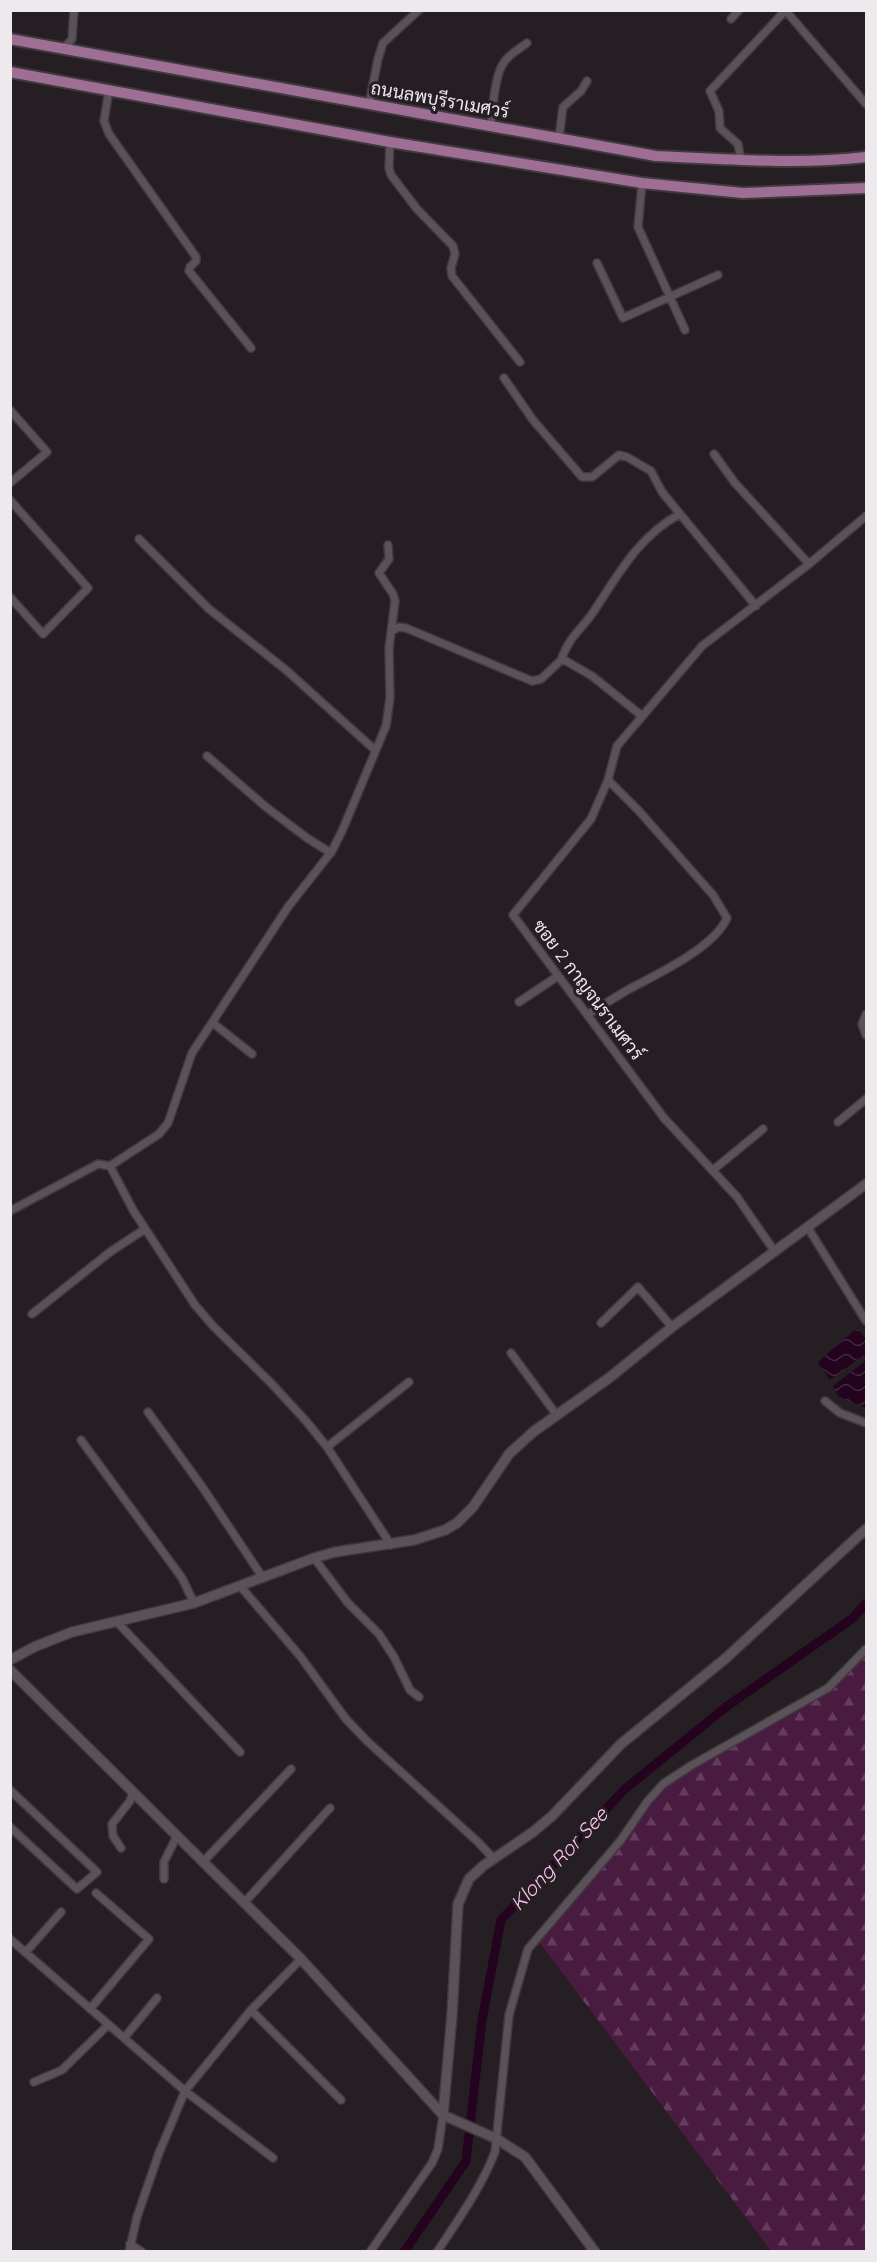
<svg xmlns="http://www.w3.org/2000/svg" width="877" height="2262" font-family="Quicksand,Sarabun,sans-serif">
<style>
.forest{fill:url(#forest-firs)}
.water{fill:url(#water-waves)}
.lines{fill:none;stroke-linecap:round;stroke-linejoin:round}
.canal{stroke:#23031e;stroke-width:9}
.street-casing{stroke:#3f3a3e;stroke-width:10}
.secondary-casing{stroke:#3f3a3e;stroke-width:12}
.primary-casing{stroke:#3f3a3e;stroke-width:14}
.street{stroke:#5b5259;stroke-width:7}
.secondary{stroke:#5b5259;stroke-width:9}
.primary{stroke:#9e6e94;stroke-width:10}
.labels{text-anchor:middle;stroke-width:6;stroke-linejoin:round;paint-order:stroke}
.street-label{font-size:18px;fill:#eee9ed;stroke:#251e23}
.water-label{font-size:20px;font-style:italic;fill:#fec3f0;stroke:#251e23}
</style>
<defs>
<pattern id="forest-firs" width="22" height="20" patternUnits="userSpaceOnUse" patternTransform="scale(1.5)"><rect width="22" height="20" fill="#491b41"/><path d="M5 1l3.5 6h-7zM16 11l3.5 6h-7z" fill="#643c5d"/></pattern>
<pattern id="water-waves" width="16" height="10" patternUnits="userSpaceOnUse" patternTransform="scale(1.5)"><rect width="16" height="10" fill="#23031e"/><path d="M0 5q4-4 8 0t8 0" fill="none" stroke="#43283f"/></pattern>
</defs>
<rect width="100%" height="100%" fill="#251e23"/>
<path class="forest" d="M 866,1651 L 866,2251 L 771,2251 L 537,1939 L 677,1773 L 844,1673 Z"/>
<path class="water" d="M 857,1328 L 866,1339 L 866,1408 L 838,1396 L 833,1386 L 865,1361 L 864,1355 L 830,1380 L 818,1362 Z"/>
<g class="lines">
<path class="canal" d="M 404,2252 L 466,2161 L 482,2020 L 501,1920 L 625,1789 L 726,1707 L 853,1618 L 866,1603"/>
<defs>
<path id="street" d="M 785,10 L 866,104
M 731,19 L 739,10
M 63,49 L 72,39 L 74,10
M 109,90 L 104,121 L 109,134 L 196,257 L 196,261 L 190,267 L 189,271 L 251,348
M 369,105 L 378,59 L 383,43 L 419,10
M 491,126 C 493,109 494,74 505,61 C 511,53 519,49 527,43
M 559,138 L 563,107 L 581,91 L 587,81
M 390,142 L 389,168 L 391,175 L 417,209 L 453,246 L 455,254 L 451,268 L 452,276 L 520,362
M 741,160 L 738,144 L 720,128 L 719,111 L 710,91 L 785,11
M 642,183 L 638,227 L 685,330
M 597,263 L 623,318 L 718,275
M 504,378 L 533,420 L 582,477 L 592,477 L 619,455 L 627,457 L 651,471 L 662,492 L 680,514 L 756,606
M 10,410 L 47,452 L 10,483
M 714,454 L 735,483 L 809,564
M 10,500 L 88,588 L 43,634 L 10,597
M 139,539 L 209,609 L 286,670 L 375,750
M 388,545 L 389,559 L 379,573 L 393,594 L 395,601 L 389,648 L 390,698 L 386,726 L 342,831 L 332,851 L 288,907 L 192,1053 L 168,1123 L 159,1134 L 110,1166 L 133,1210 L 195,1305 L 214,1327 L 271,1383 L 306,1421 L 327,1447 L 391,1545
M 392,631 L 399,627 L 406,628 L 532,681 L 541,679 L 561,660 L 566,661 L 592,676 L 642,716
M 561,660 C 570,636 578,633 592,614 C 617,577 638,536 680,514
M 207,756 L 266,807 L 307,838 L 331,853
M 519,1002 L 558,976
M 588,1014 C 604,1005 619,994 635,986 C 662,972 715,946 727,918 L 713,895 L 639,811 L 608,780
M 866,1014 L 862,1024 L 866,1035
M 213,1023 L 252,1054
M 838,1122 L 866,1099
M 713,1170 L 763,1129
M 10,1211 L 98,1164 L 110,1166
M 808,1228 L 866,1321
M 775,1252 L 737,1197 L 664,1118 L 513,915 L 591,819 L 608,780 L 617,746 L 702,646 L 809,564 L 866,516
M 32,1314 L 110,1252 L 145,1229
M 601,1323 L 638,1287 L 672,1327
M 511,1353 L 556,1414
M 825,1401 L 840,1413 L 866,1423
M 148,1412 L 203,1488 L 263,1578
M 81,1440 L 182,1578 L 194,1603
M 327,1447 L 409,1382
M 314,1558 L 348,1603 L 379,1634 L 394,1657 L 410,1690 L 419,1697
M 241,1587 L 300,1656 L 346,1719 L 367,1741 L 478,1842 L 493,1858
M 117,1622 L 240,1752
M 10,1790 L 97,1872 L 77,1889 L 10,1827
M 121,1848 L 113,1836 L 112,1824 L 130,1801 L 133,1792
M 203,1862 L 291,1769
M 164,1879 L 164,1862 L 177,1836
M 244,1903 L 330,1808
M 10,1939 L 185,2091 L 273,2158
M 26,1952 L 61,1912
M 90,2009 L 149,1939 L 96,1893
M 251,2010 L 341,2100
M 124,2038 L 157,1998
M 34,2082 L 62,2070 L 108,2025
M 130,2244 L 142,2252
M 129,2252 L 137,2217 L 159,2153 L 185,2091 L 251,2010 L 301,1959
M 370,2252 L 432,2163 L 438,2149 L 443,2115
M 437,2252 C 458,2220 481,2188 495,2152 L 509,2015 L 528,1949 L 621,1840 L 647,1802 L 663,1784 L 692,1765 L 828,1688 L 866,1649"/>
<path id="secondary" d="M 10,1660 L 34,1647 L 72,1632 L 194,1603 L 314,1558 L 335,1552 L 414,1540 L 445,1530 L 457,1523 L 473,1507 L 509,1454 L 533,1432 L 609,1378 L 672,1327 L 866,1184
M 10,1670 L 301,1959 L 443,2115 L 497,2139 L 525,2157 L 595,2252
M 443,2115 L 452,2015 L 458,1904 L 469,1879 L 483,1866 L 533,1832 L 552,1816 L 621,1744 L 726,1658 L 866,1529"/>
<path id="primary" d="M 10,39 L 656,156 C 726,159 797,165 866,157
M 10,72 L 390,142 L 642,183 L 743,193 L 866,188"/>
</defs>
<use href="#street" class="street-casing"/>
<use href="#secondary" class="secondary-casing"/>
<use href="#primary" class="primary-casing"/>
<use href="#street" class="street"/>
<use href="#secondary" class="secondary"/>
<use href="#primary" class="primary"/>
</g>
<g class="labels">
<g class="street-label">
<text transform="translate(440 100) rotate(10)" y="6">ถนนลพบุรีราเมศวร์</text>
<text transform="translate(588 990) rotate(53)" y="6">ซอย 2 กาญจนราเมศวร์</text>
</g>
<g class="water-label">
<text transform="translate(559 1859) rotate(-47)" y="7">Klong Ror See</text>
</g>
</g>
<rect width="877" height="2262" fill="none" stroke="#eee9ed" stroke-width="24"/>
</svg>
